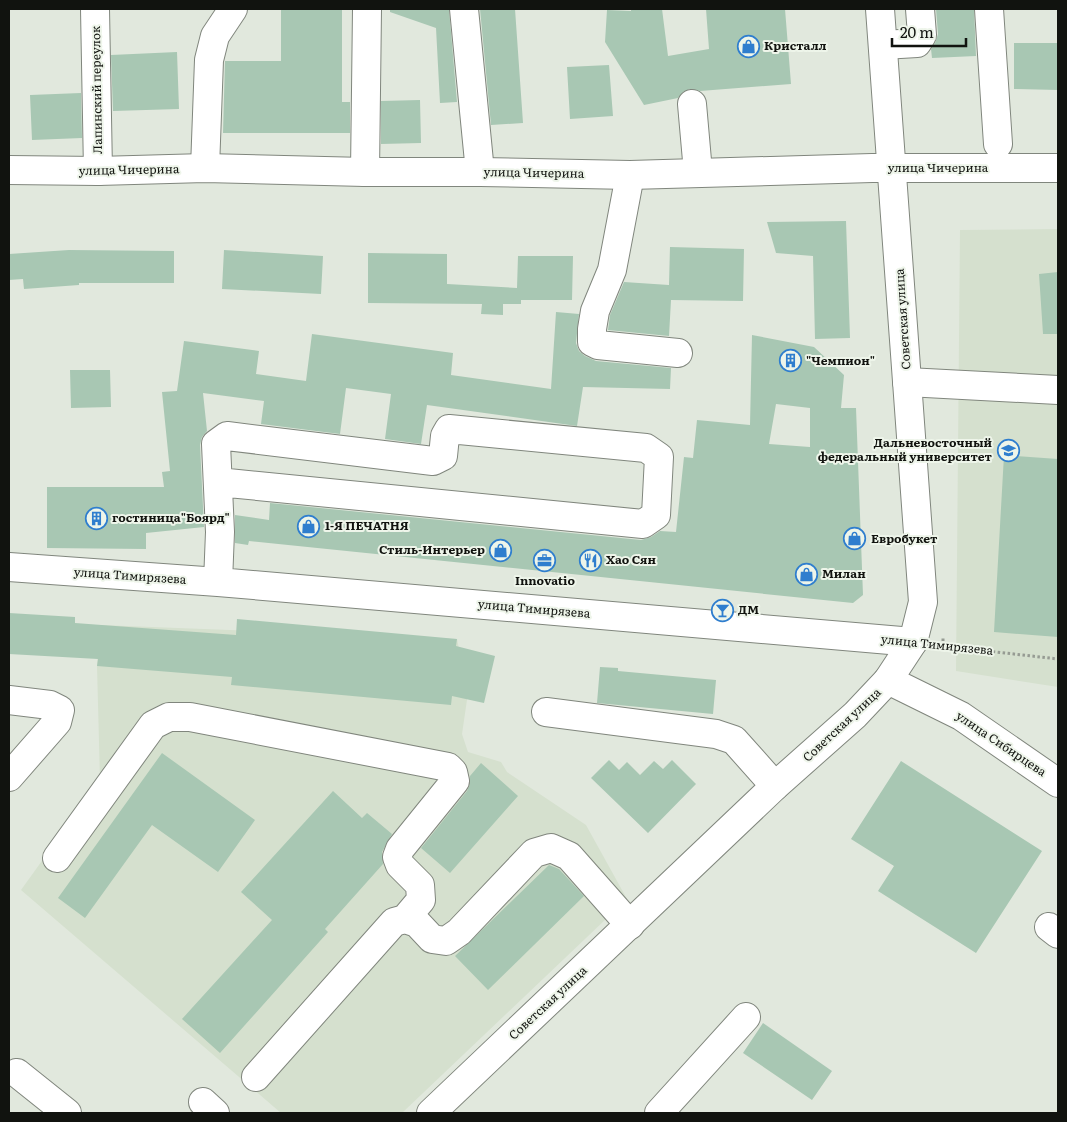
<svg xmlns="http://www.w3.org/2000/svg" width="1067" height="1122" font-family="Literata,serif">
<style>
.built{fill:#d5e0ce}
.building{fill:#a8c7b3;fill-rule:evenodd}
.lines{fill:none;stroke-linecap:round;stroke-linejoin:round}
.minor-casing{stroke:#80867d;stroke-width:30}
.major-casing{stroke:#80867d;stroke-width:30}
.path{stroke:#969b93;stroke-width:3;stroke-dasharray:2.5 2.5;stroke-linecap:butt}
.minor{stroke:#fff;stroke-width:28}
.major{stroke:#fff;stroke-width:28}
.labels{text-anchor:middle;stroke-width:4;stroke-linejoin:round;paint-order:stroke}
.poi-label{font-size:12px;font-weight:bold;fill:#11130f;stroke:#eef5ea;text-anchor:start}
.street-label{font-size:12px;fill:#11130f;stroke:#eef5ea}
</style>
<rect width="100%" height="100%" fill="#e1e8dd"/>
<path class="built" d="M 1058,229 L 1058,687 L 956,671 L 960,230 Z
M 100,625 L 457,639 L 468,693 L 462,734 L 468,752 L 501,762 L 507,772 L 586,825 L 627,899 L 402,1113 L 281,1113 L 21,890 L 100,780 L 97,666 Z"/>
<path class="building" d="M 281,9 L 342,9 L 342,102 L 350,102 L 350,133 L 223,133 L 225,61 L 281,61 Z
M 390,9 L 449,9 L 457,102 L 440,103 L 436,28 L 390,12 Z
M 480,9 L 515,9 L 523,123 L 491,125 Z
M 631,9 L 662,9 L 668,56 L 709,49 L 706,9 L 785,9 L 791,84 L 700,91 L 690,89 L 683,92 L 678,98 L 644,105 L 605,42 L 607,10 L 631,11 Z
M 936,9 L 974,9 L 976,56 L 932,58 L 931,49 L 935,43 L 938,34 Z
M 1014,43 L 1058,43 L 1058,90 L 1014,89 Z
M 177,52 L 179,109 L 113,111 L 111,55 Z
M 609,65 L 613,116 L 570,119 L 567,67 Z
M 81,93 L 82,138 L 32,140 L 30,95 Z
M 420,100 L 421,143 L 381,144 L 381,101 Z
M 846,221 L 850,338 L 815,339 L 813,256 L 776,253 L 767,222 Z
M 670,247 L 744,249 L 743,301 L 671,300 L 669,336 L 608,330 L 610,315 L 624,282 L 669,285 Z
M 69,250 L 174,251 L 174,283 L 79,283 L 79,285 L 24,289 L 23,279 L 9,280 L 9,254 Z
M 224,250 L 323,256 L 321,294 L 222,289 Z
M 368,253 L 447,254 L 447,284 L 517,288 L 518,256 L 573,256 L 572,300 L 521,300 L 521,304 L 503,304 L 503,315 L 481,314 L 482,304 L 368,303 Z
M 1058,272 L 1058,334 L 1043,334 L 1039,274 Z
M 556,312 L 579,314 L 576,343 L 579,351 L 585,356 L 596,361 L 671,368 L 670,389 L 583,387 L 577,426 L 427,405 L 421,444 L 385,439 L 391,394 L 346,388 L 340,434 L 261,424 L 264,401 L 203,393 L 207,431 L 202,437 L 200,445 L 204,527 L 146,533 L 146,549 L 47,548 L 47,487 L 164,487 L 162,472 L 170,471 L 162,392 L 177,391 L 184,341 L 259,351 L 256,374 L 306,381 L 312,334 L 453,353 L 451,375 L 551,389 Z
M 752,335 L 814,347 L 844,375 L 841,408 L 856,408 L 863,595 L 853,603 L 249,541 L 248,545 L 235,543 L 235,515 L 269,520 L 270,503 L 641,540 L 651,537 L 660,531 L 676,532 L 684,457 L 693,458 L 697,420 L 750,425 ZM 776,404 L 810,408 L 810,447 L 769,444 Z
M 70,370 L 110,370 L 111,407 L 71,408 Z
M 1004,455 L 1058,459 L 1058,637 L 994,632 Z
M 9,613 L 75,617 L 75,623 L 236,635 L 237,619 L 457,639 L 456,646 L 495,656 L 484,703 L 452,696 L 451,705 L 231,685 L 232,677 L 97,666 L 98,659 L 9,654 Z
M 600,667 L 618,668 L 618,671 L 716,680 L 713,714 L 597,703 Z
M 162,753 L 255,820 L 218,872 L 152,825 L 85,918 L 58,898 Z
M 609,760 L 619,770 L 627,762 L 640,775 L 654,761 L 663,769 L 672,760 L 696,784 L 648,833 L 591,778 Z
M 901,761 L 1042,851 L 976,953 L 878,891 L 894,866 L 851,839 Z
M 481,763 L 518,796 L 450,873 L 421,848 L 467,791 L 470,784 L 470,776 Z
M 333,791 L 362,818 L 367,813 L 392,834 L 382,852 L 383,864 L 325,929 L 328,932 L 220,1053 L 182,1019 L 272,920 L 241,892 Z
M 549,865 L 559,869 L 584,896 L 488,990 L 455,956 Z
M 763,1023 L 832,1071 L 812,1100 L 743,1053 Z"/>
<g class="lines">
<defs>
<path id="minor" d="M 95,9 L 98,171
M 464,9 L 480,172
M 989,9 L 998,144
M 883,45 L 917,43 L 922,35 L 920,9
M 692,104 L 698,172
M 205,168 L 209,60 L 215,36 L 233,9
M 365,172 L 367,9
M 630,175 L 612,270 L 595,311 L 592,329 L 592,342 L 598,345 L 678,353
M 907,382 L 1058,390
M 218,482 L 643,524 L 656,515 L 659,457 L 646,448 L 449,429 L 445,436 L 443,456 L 433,461 L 227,436 L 216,444 L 220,532 L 218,582
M 9,567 L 218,582 L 913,642
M 888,680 L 961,716 L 1058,783
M 9,700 L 50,705 L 60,710 L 57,722 L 9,777
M 546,712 L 716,734 L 734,740 L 775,786
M 57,858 L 153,725 L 169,717 L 190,717 L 448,767 L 453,772 L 455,781 L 400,849 L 397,857 L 400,865 L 420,885 L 421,900 L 405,919
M 1049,927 L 1058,934
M 17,1073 L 67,1113
M 256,1077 L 394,922 L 405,919 L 417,923 L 432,939 L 446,941 L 459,932 L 534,853 L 551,848 L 569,856 L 630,925
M 203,1102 L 215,1113
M 659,1113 L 746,1017"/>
<path id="major" d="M 9,170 L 98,171 L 205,168 L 365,172 L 480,172 L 630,175 L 872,168 L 1058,168
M 431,1113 L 775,786 L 855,715 L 888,680 L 913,642 L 923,602 L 880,9"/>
</defs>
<use href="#minor" class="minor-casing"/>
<use href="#major" class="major-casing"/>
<path class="path" d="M 943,646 L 943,636
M 943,646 L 1058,659"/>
<use href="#minor" class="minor"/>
<use href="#major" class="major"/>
</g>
<defs>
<symbol id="shop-ring" viewBox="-11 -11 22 22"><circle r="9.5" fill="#eef5ea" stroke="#2f7ece" stroke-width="1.5"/><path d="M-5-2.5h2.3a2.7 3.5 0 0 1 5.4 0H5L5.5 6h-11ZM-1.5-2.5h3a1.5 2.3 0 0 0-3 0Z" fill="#2f7ece"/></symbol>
<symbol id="building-ring" viewBox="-11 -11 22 22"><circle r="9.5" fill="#eef5ea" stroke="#2f7ece" stroke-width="1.5"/><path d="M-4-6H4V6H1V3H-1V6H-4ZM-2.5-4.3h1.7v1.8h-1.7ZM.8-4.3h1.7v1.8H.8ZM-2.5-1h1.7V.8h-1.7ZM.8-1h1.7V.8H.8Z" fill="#2f7ece"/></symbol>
<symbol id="university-ring" viewBox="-11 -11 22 22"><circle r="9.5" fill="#eef5ea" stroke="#2f7ece" stroke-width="1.5"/><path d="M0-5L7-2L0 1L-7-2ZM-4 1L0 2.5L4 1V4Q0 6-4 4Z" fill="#2f7ece"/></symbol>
<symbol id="office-ring" viewBox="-11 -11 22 22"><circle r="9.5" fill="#eef5ea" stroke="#2f7ece" stroke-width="1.5"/><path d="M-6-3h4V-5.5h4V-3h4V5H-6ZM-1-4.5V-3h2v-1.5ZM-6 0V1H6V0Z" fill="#2f7ece"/></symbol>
<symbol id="restaurant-ring" viewBox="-11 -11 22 22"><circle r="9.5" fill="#eef5ea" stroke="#2f7ece" stroke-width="1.5"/><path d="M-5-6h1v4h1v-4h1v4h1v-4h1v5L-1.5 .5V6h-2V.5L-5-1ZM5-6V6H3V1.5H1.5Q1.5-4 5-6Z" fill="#2f7ece"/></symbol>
<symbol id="bar-ring" viewBox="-11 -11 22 22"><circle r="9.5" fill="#eef5ea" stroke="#2f7ece" stroke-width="1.5"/><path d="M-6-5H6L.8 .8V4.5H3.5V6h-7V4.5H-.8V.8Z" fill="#2f7ece"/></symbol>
</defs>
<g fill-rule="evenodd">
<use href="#shop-ring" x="736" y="34" width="25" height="25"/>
<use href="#building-ring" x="778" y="348" width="25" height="25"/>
<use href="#university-ring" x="996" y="438" width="25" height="25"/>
<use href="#building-ring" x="84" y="506" width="25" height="25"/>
<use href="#shop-ring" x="296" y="514" width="25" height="25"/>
<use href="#shop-ring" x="842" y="526" width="25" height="25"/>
<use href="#shop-ring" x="488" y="538" width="25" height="25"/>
<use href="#office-ring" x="532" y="548" width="25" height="25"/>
<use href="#restaurant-ring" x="578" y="548" width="25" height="25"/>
<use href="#shop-ring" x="794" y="562" width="25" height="25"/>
<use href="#bar-ring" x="710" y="598" width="25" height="25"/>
</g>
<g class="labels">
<g class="poi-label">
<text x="764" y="50">Кристалл</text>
<text x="806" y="365">"Чемпион"</text>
<text x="992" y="447" text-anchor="end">Дальневосточный<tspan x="992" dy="14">федеральный университет</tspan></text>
<text x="112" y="522">гостиница"Боярд"</text>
<text x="325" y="530">1-Я ПЕЧАТНЯ</text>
<text x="871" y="543">Евробукет</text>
<text x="485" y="554" text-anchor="end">Стиль-Интерьер</text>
<text x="606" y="564">Хао Сян</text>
<text x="822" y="578">Милан</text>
<text x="545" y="585" text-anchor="middle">Innovatio</text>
<text x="738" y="614">ДМ</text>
</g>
<g class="street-label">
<text transform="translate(97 90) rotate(-91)" y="4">Лапинский переулок</text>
<text x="938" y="172">улица Чичерина</text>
<text transform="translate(129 170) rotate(-1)" y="4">улица Чичерина</text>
<text transform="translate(534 173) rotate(1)" y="4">улица Чичерина</text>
<text transform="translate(903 319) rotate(-94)" y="4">Советская улица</text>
<text transform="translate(130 576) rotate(4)" y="4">улица Тимирязева</text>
<text transform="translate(534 609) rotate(5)" y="4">улица Тимирязева</text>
<text transform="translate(937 645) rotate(6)" y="4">улица Тимирязева</text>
<text transform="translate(842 725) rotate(-43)" y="4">Советская улица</text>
<text transform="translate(1001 744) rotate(34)" y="4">улица Сибирцева</text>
<text transform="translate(548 1003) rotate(-43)" y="4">Советская улица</text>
</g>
</g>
<rect width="1067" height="1122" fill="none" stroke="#11130f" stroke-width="20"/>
<path d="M892 38v8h74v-8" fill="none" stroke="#11130f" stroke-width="2.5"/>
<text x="900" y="38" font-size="15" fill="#11130f" stroke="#eef5ea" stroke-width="4" paint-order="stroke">20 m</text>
</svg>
